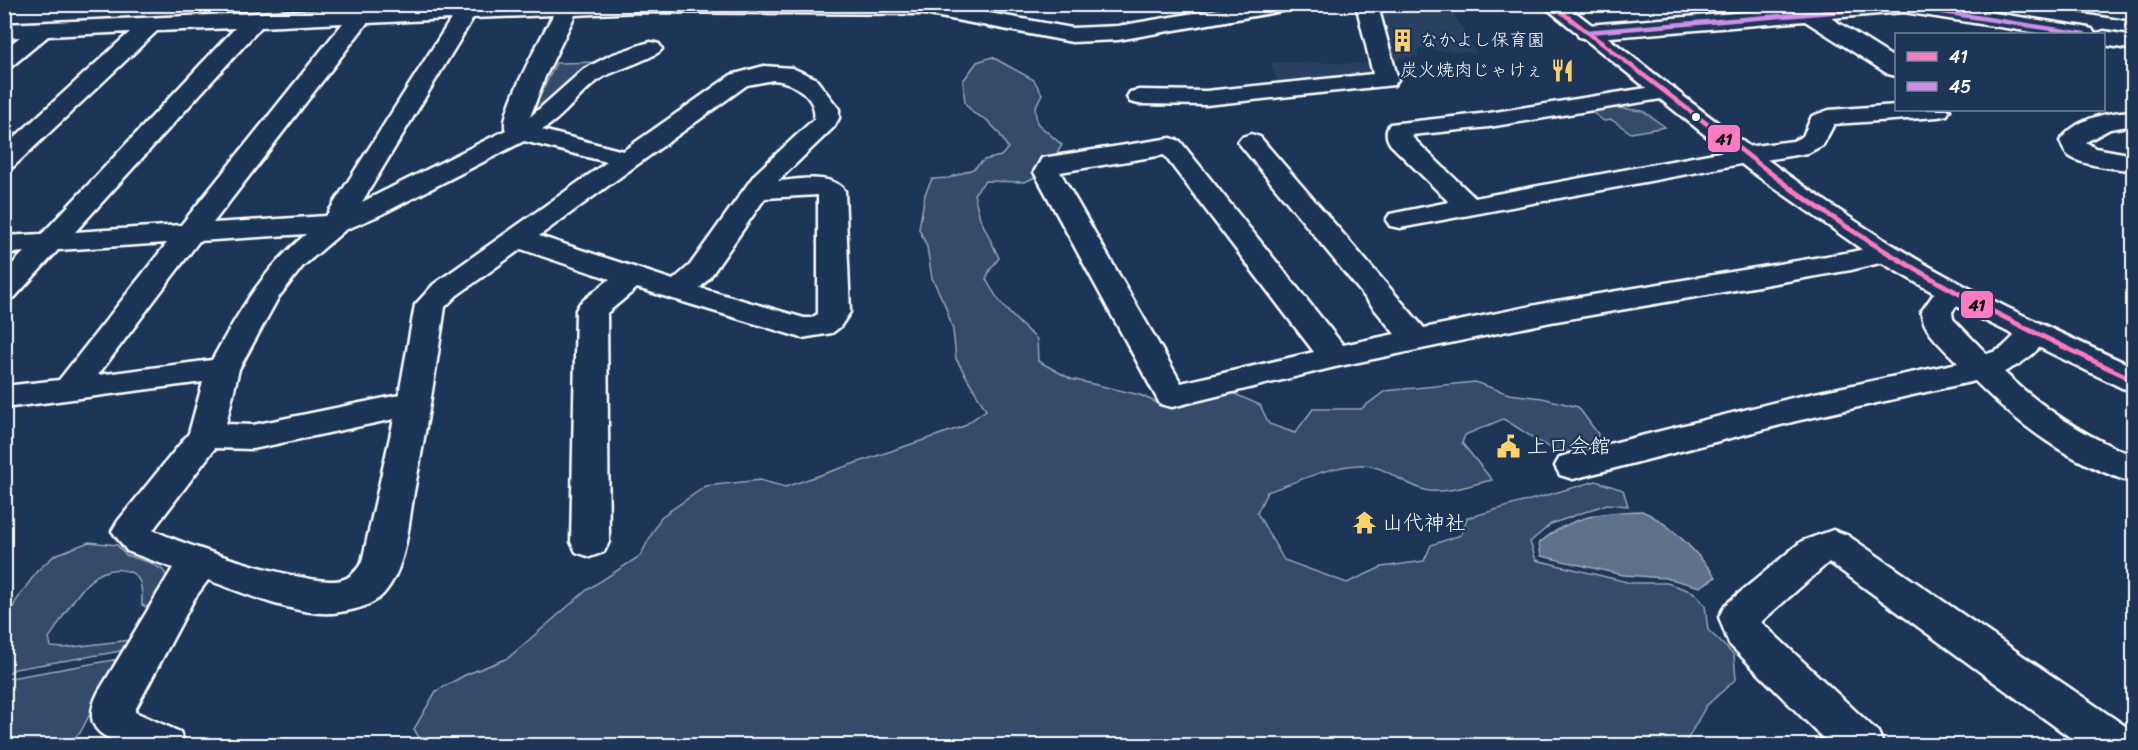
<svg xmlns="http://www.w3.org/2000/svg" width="2138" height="750" font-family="Sriracha,'Klee One',sans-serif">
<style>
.built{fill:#2a4161}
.green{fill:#364b69;stroke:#9aa5b4;stroke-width:1.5}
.water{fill:#617289;stroke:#a0aab8;stroke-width:1.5}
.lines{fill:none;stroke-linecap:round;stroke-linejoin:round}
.minor-casing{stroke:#fff;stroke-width:5}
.trunk-casing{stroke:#fff;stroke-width:5}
.minor{fill:#1d3557;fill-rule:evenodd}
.trunk{fill:#1d3557;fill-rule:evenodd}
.bus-1-far1-casing{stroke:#1d3557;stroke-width:8}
.bus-1-casing{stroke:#1d3557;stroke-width:10}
.bus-2-casing{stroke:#1d3557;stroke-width:8}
.bus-1-far1{stroke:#fe7ac1;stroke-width:4.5}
.bus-1{stroke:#fe7ac1;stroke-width:5}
.bus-2{stroke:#ce8fe9;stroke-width:4.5}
.bus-dot{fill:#fff;stroke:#1d3557;stroke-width:2}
.labels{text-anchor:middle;stroke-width:4.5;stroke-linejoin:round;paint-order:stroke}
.far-poi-label{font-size:18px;fill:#fff;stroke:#1d3557;text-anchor:start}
.poi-label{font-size:21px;fill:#fff;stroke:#1d3557;text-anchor:start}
.line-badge{stroke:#1d3557;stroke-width:2}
.pale-badge-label{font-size:16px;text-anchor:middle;font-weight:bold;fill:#111}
</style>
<rect width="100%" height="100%" fill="#1d3557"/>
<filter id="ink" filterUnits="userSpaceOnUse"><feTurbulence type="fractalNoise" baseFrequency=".0167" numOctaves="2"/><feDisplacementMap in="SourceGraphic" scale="12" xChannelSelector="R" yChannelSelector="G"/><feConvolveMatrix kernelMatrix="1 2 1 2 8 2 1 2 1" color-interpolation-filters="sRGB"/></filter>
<g filter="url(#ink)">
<path class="built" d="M 1418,5 L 1449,5 L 1476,53 L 1418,49 L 1419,56 L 1389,60 L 1373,8 Z
M 1270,62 L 1378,64 L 1379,74 L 1281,89 Z"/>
<path class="green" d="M 992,57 L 1034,80 L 1042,94 L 1035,108 L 1037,123 L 1062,145 L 1056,155 L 1042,161 L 1039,176 L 1024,182 L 985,181 L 974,194 L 980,218 L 999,258 L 990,270 L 986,279 C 999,305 1016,321 1037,339 L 1038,361 L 1071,379 L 1140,395 L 1168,408 L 1228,391 L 1260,405 L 1269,424 L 1295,433 L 1313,409 L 1361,409 L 1385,391 L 1475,382 L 1509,394 L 1542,398 L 1578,407 L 1598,434 L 1594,449 C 1585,450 1574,453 1565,452 C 1543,449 1523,429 1503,419 L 1465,435 L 1462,443 L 1492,480 C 1473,484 1450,493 1429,491 C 1405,487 1385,464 1360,465 C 1328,466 1297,482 1267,492 L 1257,513 L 1284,560 L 1347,583 L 1382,567 L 1424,561 L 1431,545 L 1461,535 L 1467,518 L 1596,481 L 1623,490 L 1628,506 L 1607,504 L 1551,524 L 1530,542 L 1536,560 L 1631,583 L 1667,583 L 1693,592 L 1705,605 L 1708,630 L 1734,655 L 1736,679 L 1706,706 L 1687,740 L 1676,746 L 424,746 L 414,729 L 436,691 L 465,675 L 508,658 L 588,589 L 640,556 L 661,517 L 706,486 L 760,480 L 785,487 L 962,427 L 986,410 L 956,359 L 953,330 L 945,305 L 932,278 L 927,247 L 919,229 L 925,194 L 932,179 L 949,178 L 973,169 L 984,160 L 1001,156 L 1008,148 L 999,133 L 987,120 L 973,113 L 965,103 L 963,81 L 977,62 Z
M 603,62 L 530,117 L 556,63 Z
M 1610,107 L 1643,111 L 1665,127 L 1631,133 L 1612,120 L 1604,121 L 1590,111 Z
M 89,542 L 117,545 L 126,555 L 151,563 L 163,570 L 168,579 L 153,604 L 146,607 L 142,605 C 142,593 143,577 130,572 C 90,557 68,612 49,638 L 51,647 L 64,648 L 131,640 L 127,650 L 15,669 L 5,675 L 5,626 L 16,601 L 37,571 L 55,555 Z
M 119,659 L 80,733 L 65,745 L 5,746 L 5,679 Z"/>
<path class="water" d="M 1642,511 C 1669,522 1698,554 1716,577 L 1700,587 L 1666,578 L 1623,575 L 1541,556 L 1539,543 C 1571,516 1602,512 1642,511 Z"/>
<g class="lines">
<defs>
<path id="minor" d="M 460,4 L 940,4 L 1072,28 L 1118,26 L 1247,4 L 1298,4 L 1295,8 L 1288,10 L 1118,40 L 1072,42 L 924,14 L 638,12 L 575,15 L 545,77 L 530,117 L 584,69 L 611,55 L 643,44 L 651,42 L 659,44 L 662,49 C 657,57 616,70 603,77 C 580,91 565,117 542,130 L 623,151 L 731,75 L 764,66 L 792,68 L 815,78 L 839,109 L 839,118 L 834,127 L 778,181 C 799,180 831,172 845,191 L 850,312 L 840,327 L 832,333 L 802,338 L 637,288 L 607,313 L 609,542 L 604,552 L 590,557 L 576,552 L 571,542 L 576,310 L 580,303 L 610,279 L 521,249 L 456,296 L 445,307 C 436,369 426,431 414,492 C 408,525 407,565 385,592 C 375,605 355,610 340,612 C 302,619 244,593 208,580 L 194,599 L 135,710 L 135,712 L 180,732 L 186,746 C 146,746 70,750 98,693 L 173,568 L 127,551 L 112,531 L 118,521 L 189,433 L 203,382 L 4,408 L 4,386 L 59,380 L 167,243 L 58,250 L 15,297 L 4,300 L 4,273 L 24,252 L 4,254 L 4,236 L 42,234 L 235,28 L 157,31 L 13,167 L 4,169 L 4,147 L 130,32 L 48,36 L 12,66 L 4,68 L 4,49 L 20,37 L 4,38 L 4,24 ZM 553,15 C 544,33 497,116 506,130 L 362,202 L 473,18 ZM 451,19 L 326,216 L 213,223 L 367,23 ZM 343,23 L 181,225 L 75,232 L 261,27 ZM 773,80 C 792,81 818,97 814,119 L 755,174 L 690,265 L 673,280 L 539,236 L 747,85 ZM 524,141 L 607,162 L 434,284 L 415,305 L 399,395 L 253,425 L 226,424 L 239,369 L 278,298 L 303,266 L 345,230 L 380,215 ZM 818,195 L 818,314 L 811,318 L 804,318 L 700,288 L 710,277 L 765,198 ZM 306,234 C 261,272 240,310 212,360 L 98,375 L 199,241 ZM 394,419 L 362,562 C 357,570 351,578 341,580 C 313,588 182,545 153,530 L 215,448 L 253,449 Z
M 1356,4 L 1413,4 L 1410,8 L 1379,10 L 1398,80 L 1394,85 L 1206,105 L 1139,104 L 1130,102 L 1127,97 L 1130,92 L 1139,90 L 1206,91 L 1373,74 Z
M 1844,4 L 1936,4 L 2084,27 L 2092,29 L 2095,34 L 2045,34 L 1904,12 L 1831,18 L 1896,59 L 1896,76 L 1888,74 L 1805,21 L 1587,39 L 1579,37 L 1576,32 L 1579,27 L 1587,25 Z
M 2064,4 L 2116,4 L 2134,7 L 2134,20 L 2074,10 L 2067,8 Z
M 2104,31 L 2134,36 L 2134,50 L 2104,45 L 2104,34 L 2095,34 Z
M 1665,85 L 1673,87 L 1677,92 L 1673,97 L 1489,127 L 1412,135 L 1413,138 L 1475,198 L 1746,147 L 1793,141 L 1803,136 L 1812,116 L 1829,110 L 1896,105 L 1896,110 L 1950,110 L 1947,115 L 1938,117 L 1834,124 L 1823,145 L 1808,153 L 1746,163 L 1400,228 L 1390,226 L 1386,220 L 1390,214 L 1449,202 L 1391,145 C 1386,138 1385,131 1390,124 L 1489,113 Z
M 2134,111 L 2134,125 L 2110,129 L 2086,142 L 2095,148 L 2134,155 L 2134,171 C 2117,168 2078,166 2067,154 C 2064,151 2062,145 2060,141 C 2076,118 2107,112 2134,111 Z
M 1251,134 L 1260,137 L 1424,328 L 1551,302 L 1851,252 L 1886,244 L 1896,247 L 1901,253 L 1896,259 L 1851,270 L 1551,322 L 1335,367 L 1172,407 L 1160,404 L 1034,172 L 1042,158 L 1171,138 L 1180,141 L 1343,345 L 1395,334 L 1242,147 L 1238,142 L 1242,137 ZM 1164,155 L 1314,352 L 1181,383 L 1060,172 Z
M 1951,282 L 1962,285 L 1966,291 L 1952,312 L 1953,319 L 1987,354 C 1993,352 2000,350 2004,346 C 2020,332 2022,321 2045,327 L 2050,334 C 2038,352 2024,363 2004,372 C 2043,409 2084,436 2134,456 L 2134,483 C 2071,464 2021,427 1975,381 L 1796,421 L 1573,479 L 1560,475 L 1555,466 L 1560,457 L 1573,453 L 1796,397 L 1958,363 C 1944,348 1924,333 1921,312 L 1940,285 Z
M 1833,530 L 1847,535 L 2134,732 L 2134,746 L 2082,746 L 1829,562 L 1761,622 L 1878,732 L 1884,746 L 1831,746 L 1729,644 L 1719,617 L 1725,605 L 1802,541 Z"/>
<path id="trunk" d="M 1541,4 L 1565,4 C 1674,88 1781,177 1898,248 C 1973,294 2054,330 2134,367 L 2134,391 L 2122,388 L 1967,312 L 1877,260 L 1749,170 Z"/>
</defs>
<use href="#minor" class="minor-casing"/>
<use href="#trunk" class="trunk-casing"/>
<use href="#minor" class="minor"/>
<use href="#trunk" class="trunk"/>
<defs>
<path id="bus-1-far1" d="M 1551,4 L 1794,191"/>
<path id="bus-1" d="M 1792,189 C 1898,267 2015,325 2134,380"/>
<path id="bus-2" d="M 1587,32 L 1904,6 L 2084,34"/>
</defs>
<use href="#bus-1-far1" class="bus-1-far1-casing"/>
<use href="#bus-1" class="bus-1-casing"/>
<use href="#bus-2" class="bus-2-casing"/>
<use href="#bus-1-far1" class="bus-1-far1"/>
<use href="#bus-1" class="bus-1"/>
<use href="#bus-2" class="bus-2"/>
</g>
</g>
<defs>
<symbol id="building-bare" viewBox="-9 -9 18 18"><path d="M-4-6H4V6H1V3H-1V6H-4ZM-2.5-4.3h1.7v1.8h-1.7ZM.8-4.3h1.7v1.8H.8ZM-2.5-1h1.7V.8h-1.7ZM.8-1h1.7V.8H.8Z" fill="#ffd166" stroke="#1d3557" stroke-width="2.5" paint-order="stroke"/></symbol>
<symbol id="restaurant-bare" viewBox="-9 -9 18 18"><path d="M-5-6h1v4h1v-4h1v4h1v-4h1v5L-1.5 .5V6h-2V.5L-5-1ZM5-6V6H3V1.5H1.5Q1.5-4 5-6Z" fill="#ffd166" stroke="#1d3557" stroke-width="2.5" paint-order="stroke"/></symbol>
<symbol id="civic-bare" viewBox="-9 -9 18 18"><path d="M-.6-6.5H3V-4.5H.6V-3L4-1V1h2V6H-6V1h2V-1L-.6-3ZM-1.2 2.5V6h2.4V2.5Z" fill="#ffd166" stroke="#1d3557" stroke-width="2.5" paint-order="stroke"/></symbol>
<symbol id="temple-bare" viewBox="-9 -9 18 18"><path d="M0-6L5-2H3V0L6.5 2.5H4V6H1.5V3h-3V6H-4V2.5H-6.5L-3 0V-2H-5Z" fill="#ffd166" stroke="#1d3557" stroke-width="2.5" paint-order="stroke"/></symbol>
</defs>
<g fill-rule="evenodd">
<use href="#building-bare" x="1386" y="24" width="33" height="33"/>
<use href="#restaurant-bare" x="1546" y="54" width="33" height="33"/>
<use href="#civic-bare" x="1492" y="430" width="33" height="33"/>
<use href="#temple-bare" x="1348" y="506" width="33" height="33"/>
</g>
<circle class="bus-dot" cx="1696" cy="117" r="5"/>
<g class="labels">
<g class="far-poi-label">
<text x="1420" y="46">なかよし保育園</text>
<text x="1544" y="76" text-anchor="end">炭火焼肉じゃけぇ</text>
</g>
<g class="poi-label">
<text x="1527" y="453">上口会館</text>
<text x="1382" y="530">山代神社</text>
</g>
</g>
<g class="line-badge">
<rect x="1707" y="124" width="34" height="29" rx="6" fill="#fe7ac1"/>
<rect x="1960" y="290" width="34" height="29" rx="6" fill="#fe7ac1"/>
</g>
<g class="pale-badge-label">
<text x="1724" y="145">41</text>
<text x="1977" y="311">41</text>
</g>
<rect width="2138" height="750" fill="none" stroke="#1d3557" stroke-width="24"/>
<rect x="12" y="12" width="2114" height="726" fill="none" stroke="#fff" stroke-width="2" filter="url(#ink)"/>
<rect x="1895" y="33" width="210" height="78" fill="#1d3557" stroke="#77869a" stroke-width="1.5"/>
<rect x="1907" y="52" width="30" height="9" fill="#fe7ac1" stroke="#77869a" stroke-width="1.5"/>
<text x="1949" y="63" font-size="18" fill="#ffffff">41</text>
<rect x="1907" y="82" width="30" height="9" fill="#ce8fe9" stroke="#77869a" stroke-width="1.5"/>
<text x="1949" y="93" font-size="18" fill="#ffffff">45</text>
</svg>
